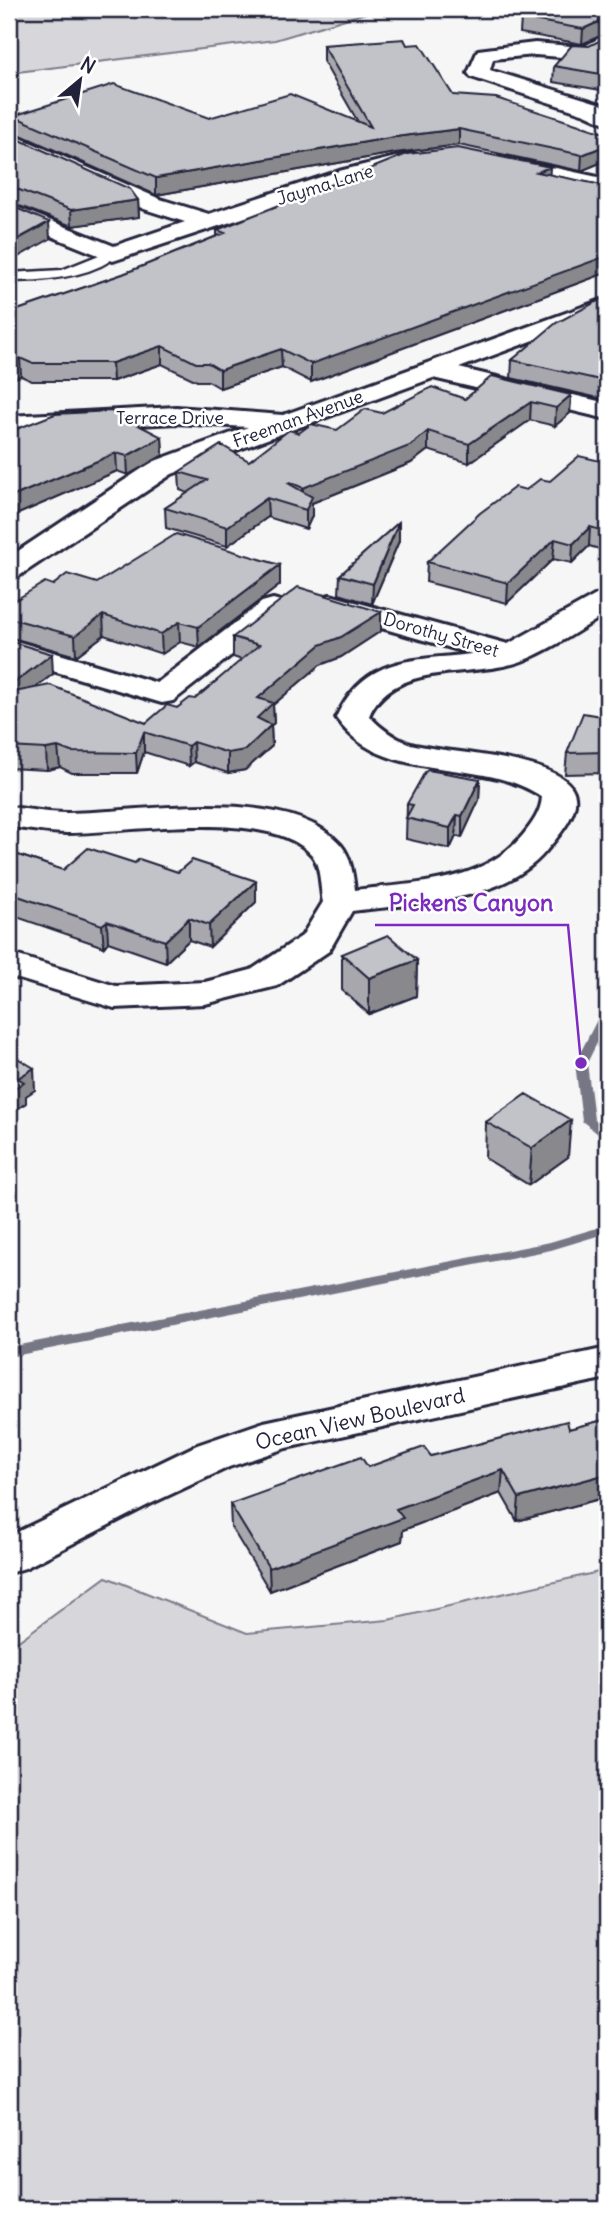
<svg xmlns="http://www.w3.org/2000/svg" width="616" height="2218" font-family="Delius,sans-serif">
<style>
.green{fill:#d7d7db;stroke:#7c7c8b;stroke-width:2}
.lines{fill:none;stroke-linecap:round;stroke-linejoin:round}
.stream{fill:#767685;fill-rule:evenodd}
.lane-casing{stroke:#22223b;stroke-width:5}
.street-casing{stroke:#22223b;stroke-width:6}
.lane{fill:#fff;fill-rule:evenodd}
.street{fill:#fff;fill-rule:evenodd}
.wall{fill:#a7a7ad;stroke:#22223b;stroke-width:2}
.shaded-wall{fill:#88888d;stroke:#22223b;stroke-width:2}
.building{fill:#c2c2c9;stroke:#22223b;stroke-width:2}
.labels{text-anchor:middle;stroke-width:5;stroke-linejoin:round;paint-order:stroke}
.far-street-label{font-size:18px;fill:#22223b;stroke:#fff}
.street-label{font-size:21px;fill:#22223b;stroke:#fff}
.leader{fill:none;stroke:#7b2cbf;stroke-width:2.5}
.callout-dot{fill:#7b2cbf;stroke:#fff;stroke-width:2.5}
.callout-label{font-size:23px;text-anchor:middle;font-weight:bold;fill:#7b2cbf;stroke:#fff;stroke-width:5;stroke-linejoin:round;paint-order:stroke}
</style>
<rect width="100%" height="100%" fill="#f6f6f7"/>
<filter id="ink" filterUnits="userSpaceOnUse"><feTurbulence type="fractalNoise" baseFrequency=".0143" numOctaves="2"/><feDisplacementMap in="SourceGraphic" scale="14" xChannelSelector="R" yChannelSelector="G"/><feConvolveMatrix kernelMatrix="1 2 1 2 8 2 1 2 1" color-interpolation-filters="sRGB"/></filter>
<g filter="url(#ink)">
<path class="green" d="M 9,9 L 379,9 L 275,40 L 9,73 Z
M 607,1570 L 607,2209 L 9,2209 L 9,1648 L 106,1577 L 247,1633 L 388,1620 Z"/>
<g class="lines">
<path class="stream" d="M 607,1008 L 607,1023 L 587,1063 L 594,1119 L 607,1129 L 607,1139 L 603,1138 L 582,1121 L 575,1063 L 601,1012 Z
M 607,1225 L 607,1233 L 551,1250 L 9,1357 L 9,1347 L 550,1242 Z"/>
<defs>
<path id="lane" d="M 109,251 L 119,254 C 92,278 43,281 9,281 L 9,273 L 62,270 Z"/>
<path id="street" d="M 607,34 L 607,49 L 587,59 L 535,55 L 493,59 L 490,70 L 601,104 L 607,109 L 607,124 L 585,114 L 471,77 L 468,73 L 478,50 L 535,43 L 583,47 Z
M 9,133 L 160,199 L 209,214 L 339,171 L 412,153 L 423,160 L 420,165 L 355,181 L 113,261 L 9,219 L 9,204 L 114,246 L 185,222 L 144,209 L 9,148 Z
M 500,156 L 607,179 L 607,193 L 492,168 L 489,163 Z
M 607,298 L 607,313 L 459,368 L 607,403 L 607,419 L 433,378 L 172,474 L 19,576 L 9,579 L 9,557 L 152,462 L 248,427 L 176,423 L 9,432 L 9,416 L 176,407 L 283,415 Z
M 607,592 L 607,613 C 580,630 552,649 522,661 C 473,679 393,660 369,716 C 381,728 392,737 408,743 C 439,754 569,755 575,796 C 578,815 557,838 546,851 C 501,904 416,903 352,911 L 329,951 L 277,986 L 205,1004 L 114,1008 L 9,976 L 9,953 L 116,986 L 205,982 L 251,970 L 302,936 L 323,902 C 320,889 321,866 312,855 C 271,807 127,833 67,833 C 48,833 28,829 9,827 L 9,807 C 28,809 48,813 67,813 C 139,813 288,784 341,845 C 351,857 353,874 355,890 C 414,883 482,884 523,835 C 532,824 541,812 542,797 C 480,754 384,787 336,718 C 365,655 412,661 472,654 L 319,610 L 315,604 L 319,598 L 330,595 L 508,644 L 596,595 Z
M 273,599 L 284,602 L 288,608 L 284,614 L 173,701 L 162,703 L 9,658 L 9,639 L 157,683 L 262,602 Z
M 607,1348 L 607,1378 L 286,1448 L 229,1467 L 150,1504 L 25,1568 L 9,1573 L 9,1536 L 197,1445 L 264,1422 Z"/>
</defs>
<use href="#lane" class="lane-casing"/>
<use href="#street" class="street-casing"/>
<use href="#lane" class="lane"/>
<use href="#street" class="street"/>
</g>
<path class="wall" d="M 526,9 L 607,9 L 607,33 L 582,44 L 520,33 L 521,18 L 533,11 Z
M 607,37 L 607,91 L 553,82 L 554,66 Z
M 323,45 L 407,45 L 453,95 L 607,134 L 607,160 L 581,171 L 459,145 L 395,153 L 156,195 L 14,132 L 13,116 L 209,118 L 358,122 L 323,61 Z
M 9,135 L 138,200 L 139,217 L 72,226 L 9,202 Z
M 549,175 L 607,186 L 607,263 L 603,274 L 311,382 L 282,367 L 220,388 L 208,381 L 197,381 L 162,364 L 113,381 L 32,381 L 21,376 L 9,313 L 123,274 L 217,236 L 217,230 Z
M 607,296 L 607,396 L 603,399 L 511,378 L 512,360 Z
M 571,395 L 570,413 L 555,426 L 530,420 L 469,463 L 428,450 L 411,463 L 312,503 L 312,516 L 306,529 L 268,517 L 227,546 L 166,528 L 165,508 L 188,493 L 180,490 L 179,472 L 249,461 L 299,433 L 337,430 L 382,413 L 465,399 Z
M 9,432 L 162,437 L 163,455 L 128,475 L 117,471 L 9,518 Z
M 607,454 L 607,542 L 599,549 L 589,546 L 572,563 L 553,559 L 507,603 L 426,582 L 427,562 L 526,490 L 550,481 L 600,461 Z
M 399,522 L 399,541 L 372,604 L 339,594 L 340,575 Z
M 280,565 L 280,585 L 199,647 L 180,642 L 162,654 L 104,635 L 76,656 L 9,637 L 9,604 L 53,585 L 97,583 Z
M 381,631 L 341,657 L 320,665 L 273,705 L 274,723 L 271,725 L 272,746 L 245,770 L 228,773 L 194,762 L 189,766 L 144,752 L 137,773 L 72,773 L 60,767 L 47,770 L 9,768 L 9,641 L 53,674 L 34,688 L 146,723 L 195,699 L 242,660 L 233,657 L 233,637 Z
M 607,717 L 607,773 L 565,774 L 567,753 Z
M 480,779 L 479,800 L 462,837 L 456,836 L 450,849 L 406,839 L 407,804 Z
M 9,852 L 63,870 L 135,863 L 178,872 L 256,881 L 256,902 L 210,947 L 189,940 L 166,962 L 108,942 L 104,947 L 17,917 L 12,921 L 9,920 Z
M 342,954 L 417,960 L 416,996 L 369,1014 L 342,990 Z
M 486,1122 L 568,1157 L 529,1185 L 485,1158 Z
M 607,1419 L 607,1497 L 517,1521 L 501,1493 L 403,1530 L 402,1541 L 270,1591 L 231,1527 L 230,1504 L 368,1467 L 431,1456 L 569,1429 Z"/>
<path class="shaded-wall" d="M 607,18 L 607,33 L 582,44 L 583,29 Z
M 459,129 L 459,145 L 395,153 L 156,195 L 156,178 L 395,137 Z
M 607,145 L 607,160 L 581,171 L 582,155 Z
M 550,167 L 549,184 L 537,172 Z
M 138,200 L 139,217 L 72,226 L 71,210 Z
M 49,222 L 50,239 L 9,262 L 9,244 Z
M 607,248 L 607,262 L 603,274 L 311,382 L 311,364 Z
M 162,346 L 162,364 L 113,381 L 112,363 Z
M 281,349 L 282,367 L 220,388 L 220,370 Z
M 20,358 L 21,376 L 9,380 L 9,362 Z
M 607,379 L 607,396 L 603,399 L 604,381 Z
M 571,395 L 570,413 L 555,426 L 556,408 Z
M 531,402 L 530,420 L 469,463 L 469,444 Z
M 428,431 L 428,450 L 411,463 L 312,503 L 312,516 L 306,529 L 306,510 L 303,507 L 303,488 Z
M 162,437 L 163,455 L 128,475 L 127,456 Z
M 116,453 L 117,471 L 9,518 L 9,498 Z
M 267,498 L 268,517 L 227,546 L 227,527 Z
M 399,522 L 399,541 L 372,604 L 373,584 Z
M 607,524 L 607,542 L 599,549 L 600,530 Z
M 590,527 L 589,546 L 572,563 L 573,544 Z
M 555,539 L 553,559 L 507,603 L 508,583 Z
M 280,565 L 280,585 L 199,647 L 198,627 Z
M 381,612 L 381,631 L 341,657 L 320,665 L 273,705 L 274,723 L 257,738 L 258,698 L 320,645 Z
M 103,615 L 104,635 L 76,656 L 75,636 Z
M 179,622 L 180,642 L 162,654 L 161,634 Z
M 52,654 L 53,674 L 16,702 L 15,682 Z
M 271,725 L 272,746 L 245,770 L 228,773 L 228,753 Z
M 144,732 L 144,752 L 137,773 L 136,753 Z
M 193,742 L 194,762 L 189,766 L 188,746 Z
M 58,747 L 60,767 L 47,770 L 46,749 Z
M 480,779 L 479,800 L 462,837 L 462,816 Z
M 457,815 L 456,836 L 450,849 L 450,828 Z
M 256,881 L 256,902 L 210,947 L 209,925 Z
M 15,895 L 17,917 L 12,921 L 10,900 Z
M 189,918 L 189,940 L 166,962 L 165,941 Z
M 107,921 L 108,942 L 104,947 L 102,925 Z
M 417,960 L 416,996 L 369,1014 L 369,978 Z
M 34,1068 L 35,1090 L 26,1096 L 26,1103 L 9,1115 L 9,1092 L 18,1078 Z
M 571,1120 L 568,1157 L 529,1185 L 532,1148 Z
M 503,1470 L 501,1493 L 403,1530 L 402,1541 L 270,1591 L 269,1568 L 396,1509 Z
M 607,1474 L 607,1497 L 517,1521 L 519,1498 Z"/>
<path class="building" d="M 536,9 L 607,9 L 607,18 L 583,29 L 521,18 Z
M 607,37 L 607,75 L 554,66 L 572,45 L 589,46 Z
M 404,39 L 407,45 L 420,44 L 453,95 L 496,98 L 607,134 L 607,145 L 582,155 L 459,129 L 395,137 L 156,178 L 13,116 L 114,84 L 209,118 L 290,94 L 371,127 L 323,45 Z
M 9,135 L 130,189 L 138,200 L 71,210 L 9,186 Z
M 458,148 L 550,167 L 537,172 L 607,186 L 607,248 L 604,257 L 311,364 L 281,349 L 220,370 L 208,363 L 196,363 L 162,346 L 112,363 L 31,363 L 20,358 L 9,362 L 9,313 L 123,274 L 225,233 L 217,230 L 407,154 Z
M 9,205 L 49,222 L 9,244 Z
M 607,296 L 607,379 L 604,381 L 512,360 L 556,323 Z
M 492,376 L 571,395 L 556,408 L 531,402 L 469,444 L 428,431 L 412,445 L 303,488 L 290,482 L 288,483 L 312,497 L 306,510 L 267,498 L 227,527 L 165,508 L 207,480 L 179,472 L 221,445 L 249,461 L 289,430 L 299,433 L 311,424 L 337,430 L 365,409 L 382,413 L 432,387 L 465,399 Z
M 111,411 L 162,437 L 127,456 L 116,453 L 9,498 L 9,438 L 15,436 L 9,432 L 55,414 Z
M 607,454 L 607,524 L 600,530 L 590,527 L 573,544 L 555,539 L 508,583 L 427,562 L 480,513 L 515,487 L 526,490 L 540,479 L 550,481 L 579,456 L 600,461 Z
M 399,522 L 373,584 L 340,575 Z
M 176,534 L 280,565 L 198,627 L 179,622 L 161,634 L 103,615 L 75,636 L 9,618 L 9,604 L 45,582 L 53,585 L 67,574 L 97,583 Z
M 298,587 L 381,612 L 341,637 L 320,645 L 258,698 L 273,703 L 257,718 L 271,725 L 245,750 L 228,753 L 193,742 L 188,746 L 144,732 L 136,753 L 71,752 L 58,747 L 46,749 L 9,747 L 9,693 L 50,685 L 146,723 L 167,705 L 177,708 L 190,698 L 195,699 L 259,645 L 233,637 Z
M 9,641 L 52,654 L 15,682 L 9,680 Z
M 583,713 L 607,717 L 607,752 L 567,753 Z
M 428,770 L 480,779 L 462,816 L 457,815 L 450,828 L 406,818 L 413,805 L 407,804 L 425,772 Z
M 88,848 L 135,863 L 139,859 L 178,872 L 192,860 L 256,881 L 209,925 L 189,918 L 165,941 L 107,921 L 102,925 L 15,895 L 10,900 L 9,899 L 9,852 L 63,870 Z
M 388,935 L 417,960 L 369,978 L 342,954 Z
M 9,1053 L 34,1068 L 18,1078 L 24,1082 L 9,1092 Z
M 526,1094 L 571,1120 L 532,1148 L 486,1122 Z
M 607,1419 L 607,1474 L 519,1498 L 503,1470 L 396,1509 L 403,1518 L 269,1568 L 230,1504 L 361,1457 L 368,1467 L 424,1447 L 431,1456 L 567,1421 L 569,1429 Z"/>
</g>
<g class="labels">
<g class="far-street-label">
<text transform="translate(325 185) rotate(-17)" y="6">Jayma Lane</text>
<text x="170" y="424">Terrace Drive</text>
<text transform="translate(298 419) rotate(-20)" y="6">Freeman Avenue</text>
<text transform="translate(441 635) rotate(16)" y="6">Dorothy Street</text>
</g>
<g class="street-label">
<text transform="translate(360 1419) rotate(-13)" y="7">Ocean View Boulevard</text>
</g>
</g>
<path class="leader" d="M581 1063L568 925H375"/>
<circle class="callout-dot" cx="581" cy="1063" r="7"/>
<g class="callout-label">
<text x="471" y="911">Pickens Canyon</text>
</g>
<rect width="616" height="2218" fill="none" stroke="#fff" stroke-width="35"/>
<rect x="18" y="18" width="581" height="2183" fill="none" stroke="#22223b" stroke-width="2.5" filter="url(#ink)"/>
<g transform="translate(80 80) rotate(29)" stroke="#ffffff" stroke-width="5" paint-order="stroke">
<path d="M0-5L12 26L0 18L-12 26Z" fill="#22223b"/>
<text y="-10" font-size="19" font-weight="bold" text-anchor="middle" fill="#22223b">N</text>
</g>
</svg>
